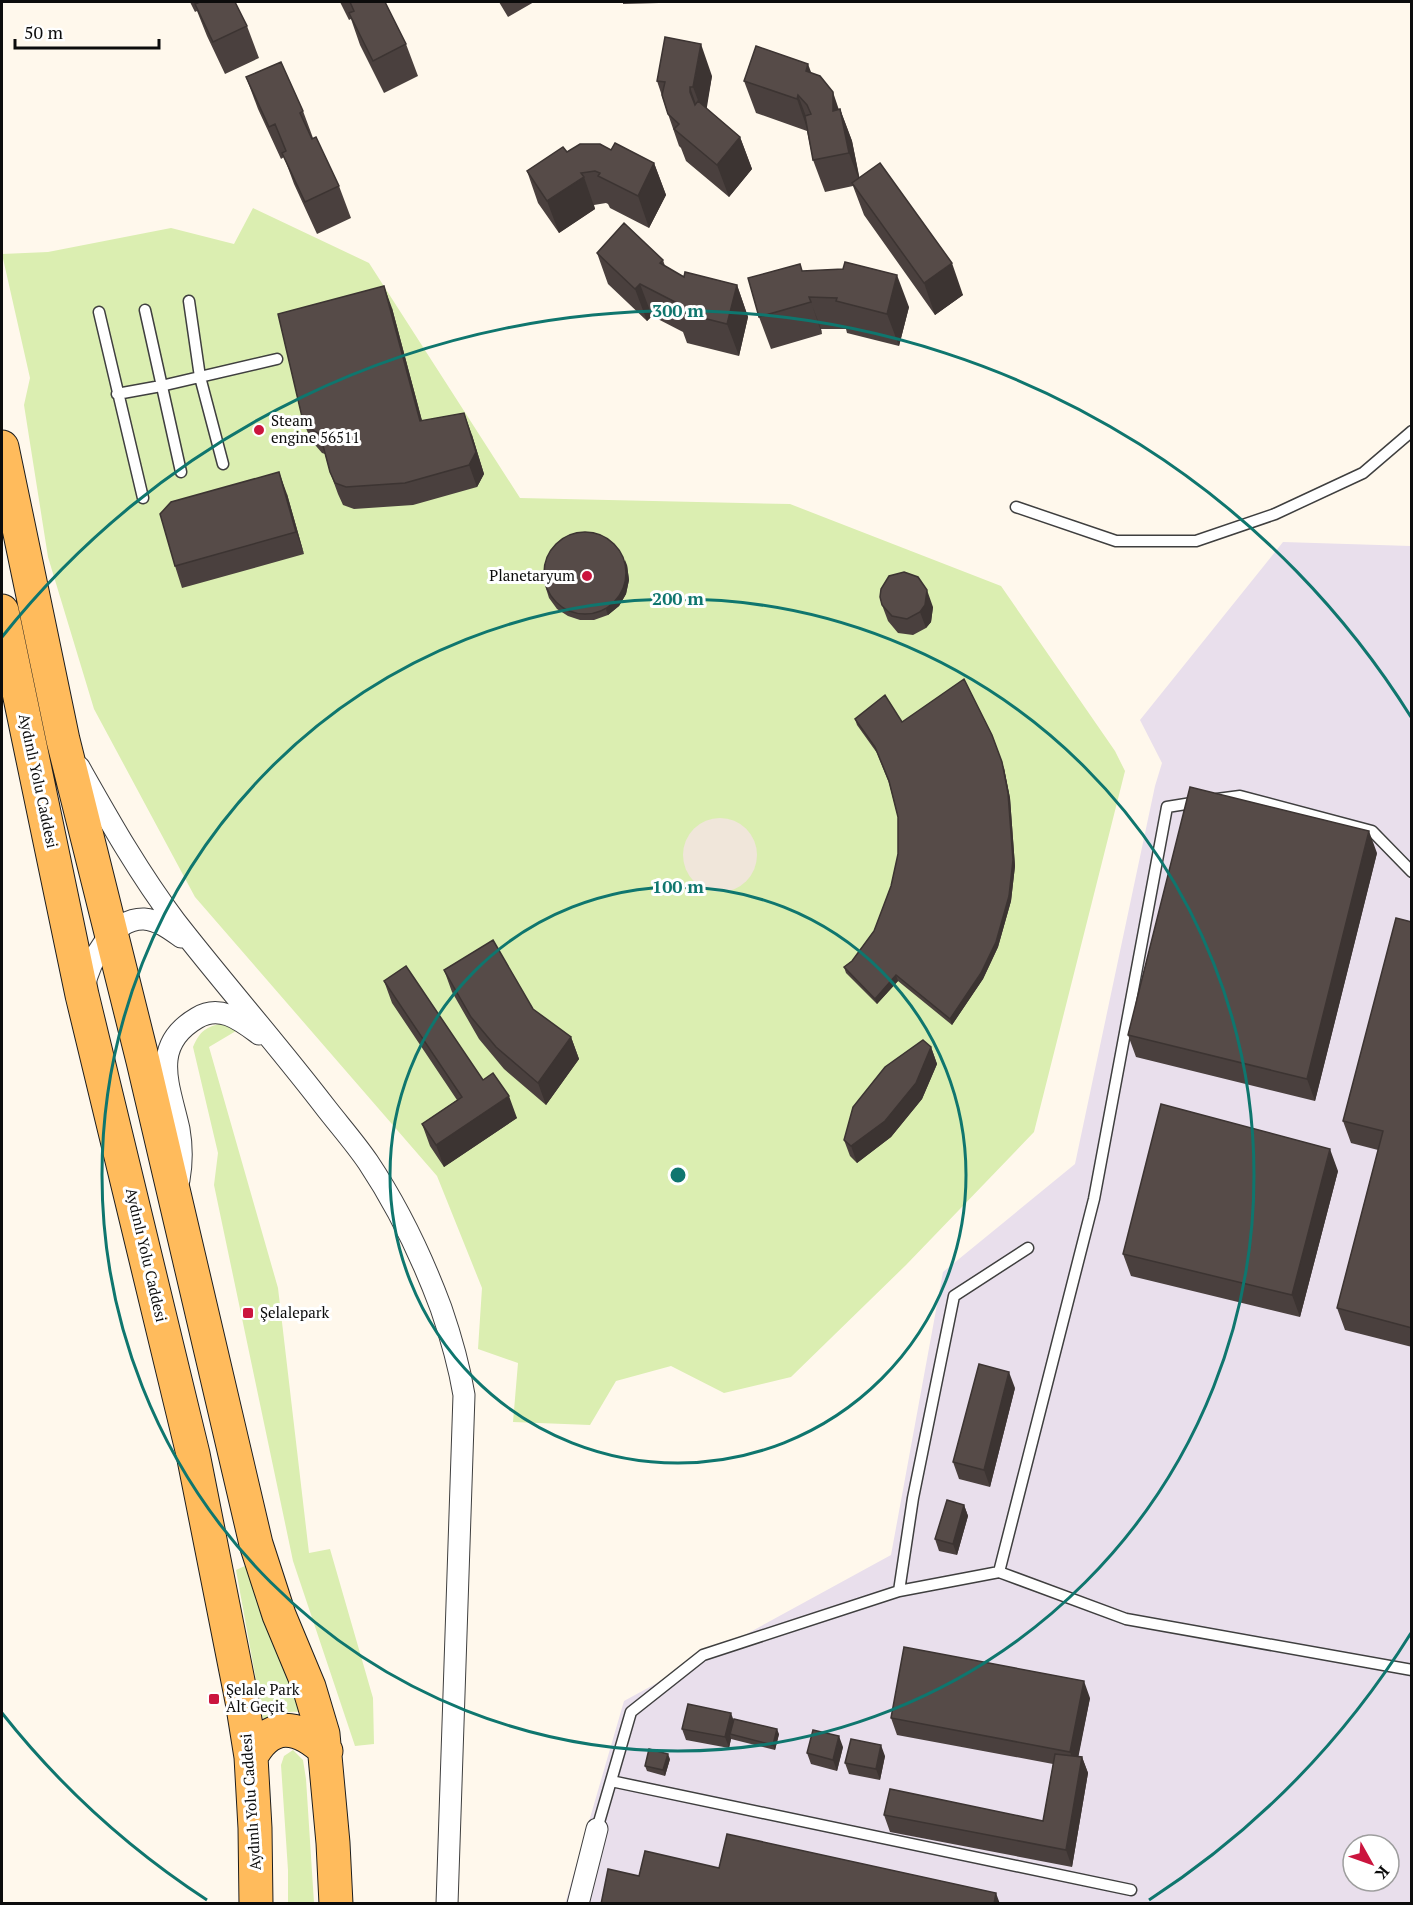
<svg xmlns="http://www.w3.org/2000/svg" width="1413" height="1905" font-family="'PT Serif',serif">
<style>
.industrial{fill:#e9dfec;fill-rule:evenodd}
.green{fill:#dbeeb1}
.plaza{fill:#f0e6da}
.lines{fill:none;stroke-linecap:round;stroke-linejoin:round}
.service-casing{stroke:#3f3f3f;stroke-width:13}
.minor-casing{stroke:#3f3f3f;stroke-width:23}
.primary-casing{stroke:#1d1d1d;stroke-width:35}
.service{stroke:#fff;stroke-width:10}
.minor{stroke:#fff;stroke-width:21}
.primary{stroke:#ffbb5c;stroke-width:33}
.wall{fill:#4a403e}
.shaded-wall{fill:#3c3432}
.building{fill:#564b48;stroke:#3c3432;stroke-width:1.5}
.ring{fill:none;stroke:#0f766e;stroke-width:3}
.poi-dot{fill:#cb153e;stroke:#fff;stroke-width:2}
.labels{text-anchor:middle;stroke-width:6;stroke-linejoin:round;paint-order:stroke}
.poi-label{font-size:15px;fill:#0c0c0c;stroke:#fff;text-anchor:start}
.street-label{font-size:15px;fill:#0c0c0c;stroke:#fff}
.centre{fill:#0f766e;stroke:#fff;stroke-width:3}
.ring-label{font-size:18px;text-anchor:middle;font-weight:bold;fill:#0f766e;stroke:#fff;stroke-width:6;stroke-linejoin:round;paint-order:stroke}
</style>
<rect width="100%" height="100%" fill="#fff8ec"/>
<path class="industrial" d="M 1283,542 L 1411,546 L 1411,1903 L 565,1904 L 624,1701 L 891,1555 L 943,1272 L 1075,1164 L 1155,786 L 1162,763 L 1140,720 ZM 1353,1845 L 1389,1845 L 1389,1881 L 1353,1881 Z"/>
<path class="green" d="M 253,208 L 369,263 L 520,498 L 790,504 L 1001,586 L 1115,751 L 1125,771 L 1034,1132 L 906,1265 L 791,1377 L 724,1393 L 671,1366 L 616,1381 L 590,1425 L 513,1422 L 518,1363 L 478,1349 L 482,1288 L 437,1176 L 195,897 L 94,709 L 48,557 L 24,405 L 30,378 L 2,254 L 48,252 L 171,228 L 234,244 Z
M 228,1022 L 241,1028 L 209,1047 L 278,1288 L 309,1553 L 330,1549 L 373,1698 L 374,1744 L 355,1746 L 293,1561 L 214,1185 L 218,1153 L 193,1047 C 201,1028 209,1026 228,1022 Z
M 247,1565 L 300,1712 C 284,1711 276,1713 264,1724 L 236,1570 Z
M 293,1750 L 303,1760 L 306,1779 L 314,1903 L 288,1903 L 288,1870 L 281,1765 L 284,1756 Z"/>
<path class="plaza" d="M683 855a37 37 0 1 1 74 0a37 37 0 1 1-74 0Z"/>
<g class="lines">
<defs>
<path id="service" d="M 189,301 L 200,377 L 223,464
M 145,310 L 181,472
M 99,312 L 143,498
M 117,394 L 161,386 L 277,359
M 1016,507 L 1116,541 L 1196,541 L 1275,514 L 1363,473 L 1412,431
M 1217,799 L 1240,796 L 1372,831 L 1412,872
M 999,1572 L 1094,1199 L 1167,807 L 1198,802
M 899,1591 L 999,1572 L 1126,1619 L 1412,1670
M 611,1781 L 1131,1890
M 597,1829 L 631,1712 L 703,1655 L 899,1591 L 913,1498 L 954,1296 L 1028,1248"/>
<path id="minor" d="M 79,767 C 109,820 138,872 175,921 C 224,984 277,1044 326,1108 C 340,1126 355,1143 368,1162 C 398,1207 422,1257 441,1308 C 451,1337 459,1365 464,1395 L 447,1904
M 84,988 C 89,962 112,918 144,919 C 158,920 170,929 181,937
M 179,1180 C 182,1163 182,1146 179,1129 C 170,1087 149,1046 197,1018 C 220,1004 240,1020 259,1034
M 578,1904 L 597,1829"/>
<path id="primary" d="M 2,447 L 63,740 L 143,1061 L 256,1544 L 279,1615 L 309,1687 L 323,1734 L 333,1843 L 336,1904
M 2,611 L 82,995 L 193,1454 L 242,1701 L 251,1757 L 255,1828 L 256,1904
M 251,1757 C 271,1720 298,1725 326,1751"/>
</defs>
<use href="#service" class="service-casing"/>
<use href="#minor" class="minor-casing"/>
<use href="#primary" class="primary-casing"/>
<use href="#service" class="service"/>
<use href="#minor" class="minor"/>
<use href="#primary" class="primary"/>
</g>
<path class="wall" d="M 190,2 L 235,2 L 247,26 L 259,58 L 225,74 L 207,36 L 197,11 L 195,12 Z
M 340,2 L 385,2 L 406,44 L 418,76 L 384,93 L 360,45 L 351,19 L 349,20 Z
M 499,2 L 534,2 L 508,17 Z
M 623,2 L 659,2 L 659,3 L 623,4 Z
M 811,73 L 839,110 L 840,109 L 852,141 L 859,177 L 963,295 L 935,315 L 864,215 L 853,186 L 825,192 L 813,160 L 807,131 L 756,113 L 744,81 Z
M 712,76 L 706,108 L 740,137 L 752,169 L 729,197 L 686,161 L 681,148 L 679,146 L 668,114 L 657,81 Z
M 246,77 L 303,111 L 313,138 L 339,186 L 351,218 L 317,234 L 294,184 L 284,157 L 281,159 L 258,109 Z
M 611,150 L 654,163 L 666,195 L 649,228 L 610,208 L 608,204 L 606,203 L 594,205 L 595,209 L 559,233 L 538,203 L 527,171 Z
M 597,253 L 663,260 L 665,266 L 684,277 L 737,285 L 748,317 L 739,356 L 687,343 L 683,332 L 652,316 L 647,321 L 608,284 Z
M 803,271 L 909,307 L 899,346 L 847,333 L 846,329 L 821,329 L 822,334 L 771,349 L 759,317 Z
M 392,308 L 422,421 L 472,435 L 484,474 L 477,487 L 413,505 L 354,509 L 343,505 L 338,494 L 330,472 L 325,454 L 322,453 L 310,439 L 302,417 Z
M 287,494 L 304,554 L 182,588 L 175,566 Z
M 627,565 L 629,580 L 626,594 L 619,606 L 608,615 L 594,620 L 580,620 L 568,616 L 557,609 L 549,598 L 543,579 Z
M 882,605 L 933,607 L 931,622 L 926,628 L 913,635 L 898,633 L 888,621 Z
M 855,719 L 902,722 L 1004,768 L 1010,798 L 1015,866 L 1011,901 L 998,947 L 983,979 L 952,1025 L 898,981 L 877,1004 L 846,973 L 844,967 L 852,961 L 874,931 L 891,886 L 898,854 L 898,817 L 889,783 L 877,753 L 857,725 Z
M 1377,853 L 1315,1101 L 1136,1057 L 1128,1035 Z
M 1412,922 L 1412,1347 L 1345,1330 L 1337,1308 L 1378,1150 L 1351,1143 L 1343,1121 Z
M 444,970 L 571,1037 L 579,1059 L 546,1105 L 504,1069 L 479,1039 L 452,992 Z
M 384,981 L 517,1118 L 444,1167 L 430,1146 L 422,1124 L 457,1100 L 392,1003 Z
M 931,1047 L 937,1064 L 922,1099 L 891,1137 L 857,1163 L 850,1156 L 844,1140 Z
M 1338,1171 L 1300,1317 L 1131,1276 L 1123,1254 Z
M 1015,1388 L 990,1487 L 959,1479 L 953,1462 Z
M 964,1505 L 968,1516 L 957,1555 L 939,1551 L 935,1539 Z
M 1090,1698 L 1078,1756 L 1082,1757 L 1088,1773 L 1072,1867 L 890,1832 L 884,1815 L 1043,1821 L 1053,1764 L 897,1735 L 891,1718 Z
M 733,1721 L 779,1734 L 775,1750 L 731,1739 L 729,1748 L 686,1740 L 682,1729 Z
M 843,1747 L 837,1771 L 811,1764 L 807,1753 Z
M 885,1756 L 880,1780 L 849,1774 L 845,1763 Z
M 670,1759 L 665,1776 L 647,1771 L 645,1766 Z"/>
<path class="shaded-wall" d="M 701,44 L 712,76 L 705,119 L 693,87 Z
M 808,64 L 820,96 L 806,71 Z
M 690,87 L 701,119 L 690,92 Z
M 833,92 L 842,119 L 840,109 L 852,141 L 861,185 L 833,111 Z
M 798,95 L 810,127 L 808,131 L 797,99 Z
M 740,137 L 752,169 L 729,197 L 717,165 Z
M 654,163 L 666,195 L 649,228 L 638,196 Z
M 584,177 L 595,209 L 559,233 L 547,201 Z
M 952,263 L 963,295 L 935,315 L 924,283 Z
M 897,275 L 909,307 L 899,346 L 887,314 Z
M 640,284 L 652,316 L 647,321 L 635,289 Z
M 737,285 L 748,317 L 739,356 L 727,324 Z
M 384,286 L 392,308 L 428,443 L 420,421 Z
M 809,297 L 821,329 L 822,334 L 811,302 Z
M 464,413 L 472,435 L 484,474 L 477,487 L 469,465 Z
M 279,472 L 287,494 L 304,554 L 296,532 Z
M 625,560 L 627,565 L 629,580 L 626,594 L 619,606 L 608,615 L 606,610 Z
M 927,590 L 933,607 L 931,622 L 926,628 L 920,612 Z
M 992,735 L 1004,768 L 1010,798 L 1015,866 L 1011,901 L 998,947 L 983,979 L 952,1025 L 950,1019 Z
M 1369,831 L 1377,853 L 1315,1101 L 1307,1079 Z
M 896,975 L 898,981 L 877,1004 L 875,999 Z
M 571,1037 L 579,1059 L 546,1105 L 538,1083 Z
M 931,1047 L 937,1064 L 922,1099 L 891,1137 L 857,1163 L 851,1146 Z
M 509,1096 L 517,1118 L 444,1167 L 436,1145 Z
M 1330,1149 L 1338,1171 L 1300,1317 L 1292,1295 Z
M 1009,1372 L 1015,1388 L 990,1487 L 984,1470 Z
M 964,1505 L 968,1516 L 957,1555 L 953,1544 Z
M 1084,1681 L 1090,1698 L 1076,1769 L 1070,1752 Z
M 731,1713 L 735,1724 L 730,1734 L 731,1739 L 729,1748 L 725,1737 Z
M 777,1729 L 779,1734 L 775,1750 L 773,1745 Z
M 839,1736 L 843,1747 L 837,1771 L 833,1760 Z
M 881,1745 L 885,1756 L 880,1780 L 876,1769 Z
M 668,1754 L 670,1759 L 665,1776 L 663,1770 Z
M 1082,1757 L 1088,1773 L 1072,1867 L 1066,1850 Z
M 996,1893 L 1000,1904 L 994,1904 Z"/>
<path class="building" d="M 200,2 L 235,2 L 247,26 L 213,42 L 195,4 Z
M 350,2 L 385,2 L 406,44 L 373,61 L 349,13 L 354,11 Z
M 665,37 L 701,44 L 693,87 L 690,87 L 690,92 L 695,105 L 698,101 L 740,137 L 717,165 L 674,129 L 679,124 L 668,114 L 662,95 L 665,82 L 657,81 Z
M 756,46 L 808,64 L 806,71 L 820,76 L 833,92 L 833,111 L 840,109 L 849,153 L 813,160 L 805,116 L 811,114 L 807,105 L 798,95 L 797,99 L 744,81 Z
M 281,62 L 303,111 L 300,113 L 312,139 L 316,137 L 339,186 L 305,202 L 282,153 L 286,151 L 275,124 L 269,127 L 246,77 Z
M 615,143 L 654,163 L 638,196 L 598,176 L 600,173 L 595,171 L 581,173 L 584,177 L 547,201 L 527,171 L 563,147 L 567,152 L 580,144 L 600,144 L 611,150 Z
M 880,163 L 952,263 L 924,283 L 852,183 Z
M 624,223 L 663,260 L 660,263 L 684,277 L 685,272 L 737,285 L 727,324 L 675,311 L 677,303 L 640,284 L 635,289 L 597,253 Z
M 845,262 L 897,275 L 887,314 L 836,301 L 837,298 L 809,297 L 811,302 L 759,317 L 748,278 L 800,264 L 802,271 L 843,269 Z
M 384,286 L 420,421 L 464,413 L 476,452 L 469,465 L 405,483 L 346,487 L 335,483 L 330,472 L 320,434 L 314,431 L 302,417 L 278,314 Z
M 279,472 L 296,532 L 175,566 L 160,514 L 171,502 Z
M544 573a41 41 0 1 1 82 0a41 41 0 1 1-82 0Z
M 904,572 L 918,577 L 927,590 L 925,605 L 920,612 L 907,619 L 892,616 L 882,605 L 880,597 L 881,589 L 889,576 Z
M 964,679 L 992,735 L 1002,762 L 1008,793 L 1013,860 L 1009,896 L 996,942 L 981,973 L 950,1019 L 896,975 L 875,999 L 844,967 L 852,961 L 874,931 L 891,886 L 898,854 L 898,817 L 889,781 L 875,747 L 855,719 L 885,695 L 902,722 Z
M 1190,787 L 1369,831 L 1307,1079 L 1128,1035 Z
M 1396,918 L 1412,922 L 1412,1328 L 1337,1308 L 1383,1131 L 1343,1121 Z
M 493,940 L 533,1009 L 571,1037 L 538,1083 L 496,1047 L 471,1017 L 444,970 Z
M 406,966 L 483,1080 L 493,1073 L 509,1096 L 436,1145 L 422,1124 L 462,1097 L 384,981 Z
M 923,1040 L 931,1047 L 916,1083 L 885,1121 L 851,1146 L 844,1140 L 853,1107 L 885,1067 Z
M 1161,1104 L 1330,1149 L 1292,1295 L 1123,1254 Z
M 979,1364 L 1009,1372 L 984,1470 L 953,1462 Z
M 947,1500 L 964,1505 L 953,1544 L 935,1539 Z
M 904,1647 L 1084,1681 L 1070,1752 L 891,1718 Z
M 688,1704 L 731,1713 L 725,1737 L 682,1729 Z
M 734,1719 L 777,1729 L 773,1745 L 730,1734 Z
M 813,1730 L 839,1736 L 833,1760 L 807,1753 Z
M 851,1739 L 881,1745 L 876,1769 L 845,1763 Z
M 649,1749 L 668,1754 L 663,1770 L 645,1766 Z
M 1055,1754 L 1082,1757 L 1066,1850 L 884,1815 L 890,1789 L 1043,1821 Z
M 727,1834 L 996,1893 L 994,1904 L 601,1904 L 608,1869 L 639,1876 L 645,1851 L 719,1868 Z"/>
<g class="ring">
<circle cx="678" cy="1175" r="288"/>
<circle cx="678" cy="1175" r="576"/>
<path d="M1411 1633A864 864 0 0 1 1149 1900M207 1900A864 864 0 0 1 2 1713M2 637A864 864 0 0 1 1411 717"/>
</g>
<g class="poi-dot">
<circle cx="259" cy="430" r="6"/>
<circle cx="587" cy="576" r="6"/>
<rect x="242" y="1307" width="12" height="12" rx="3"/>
<rect x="208" y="1693" width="12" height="12" rx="3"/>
</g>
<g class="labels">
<g class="poi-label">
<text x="271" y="426">Steam<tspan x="271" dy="17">engine 56511</tspan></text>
<text x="575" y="581" text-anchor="end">Planetaryum</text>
<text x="260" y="1318">Şelalepark</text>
<text x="226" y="1695">Şelale Park<tspan x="226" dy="17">Alt Geçit</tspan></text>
</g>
<g class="street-label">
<text transform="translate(38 781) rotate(78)" y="5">Aydınlı Yolu Caddesi</text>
<text transform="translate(146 1255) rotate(77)" y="5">Aydınlı Yolu Caddesi</text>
<text transform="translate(251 1802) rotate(-94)" y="5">Aydınlı Yolu Caddesi</text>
</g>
</g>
<circle cx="678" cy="1175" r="9" class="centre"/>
<g class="ring-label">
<text x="678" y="317">300 m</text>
<text x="678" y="605">200 m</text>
<text x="678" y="893">100 m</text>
</g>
<rect width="1413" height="1905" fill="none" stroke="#0c0c0c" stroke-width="6"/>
<g transform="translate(1371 1863) rotate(130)"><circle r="28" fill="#ffffff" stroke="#9e9e9e" stroke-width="1.5"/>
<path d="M0-4.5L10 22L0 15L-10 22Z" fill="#cb153e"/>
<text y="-9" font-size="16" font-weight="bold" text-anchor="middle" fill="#0c0c0c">K</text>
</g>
<path d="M15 39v9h144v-9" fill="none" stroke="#0c0c0c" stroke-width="3"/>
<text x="24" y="39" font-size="18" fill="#0c0c0c" stroke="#ffffff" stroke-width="4.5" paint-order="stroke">50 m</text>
</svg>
